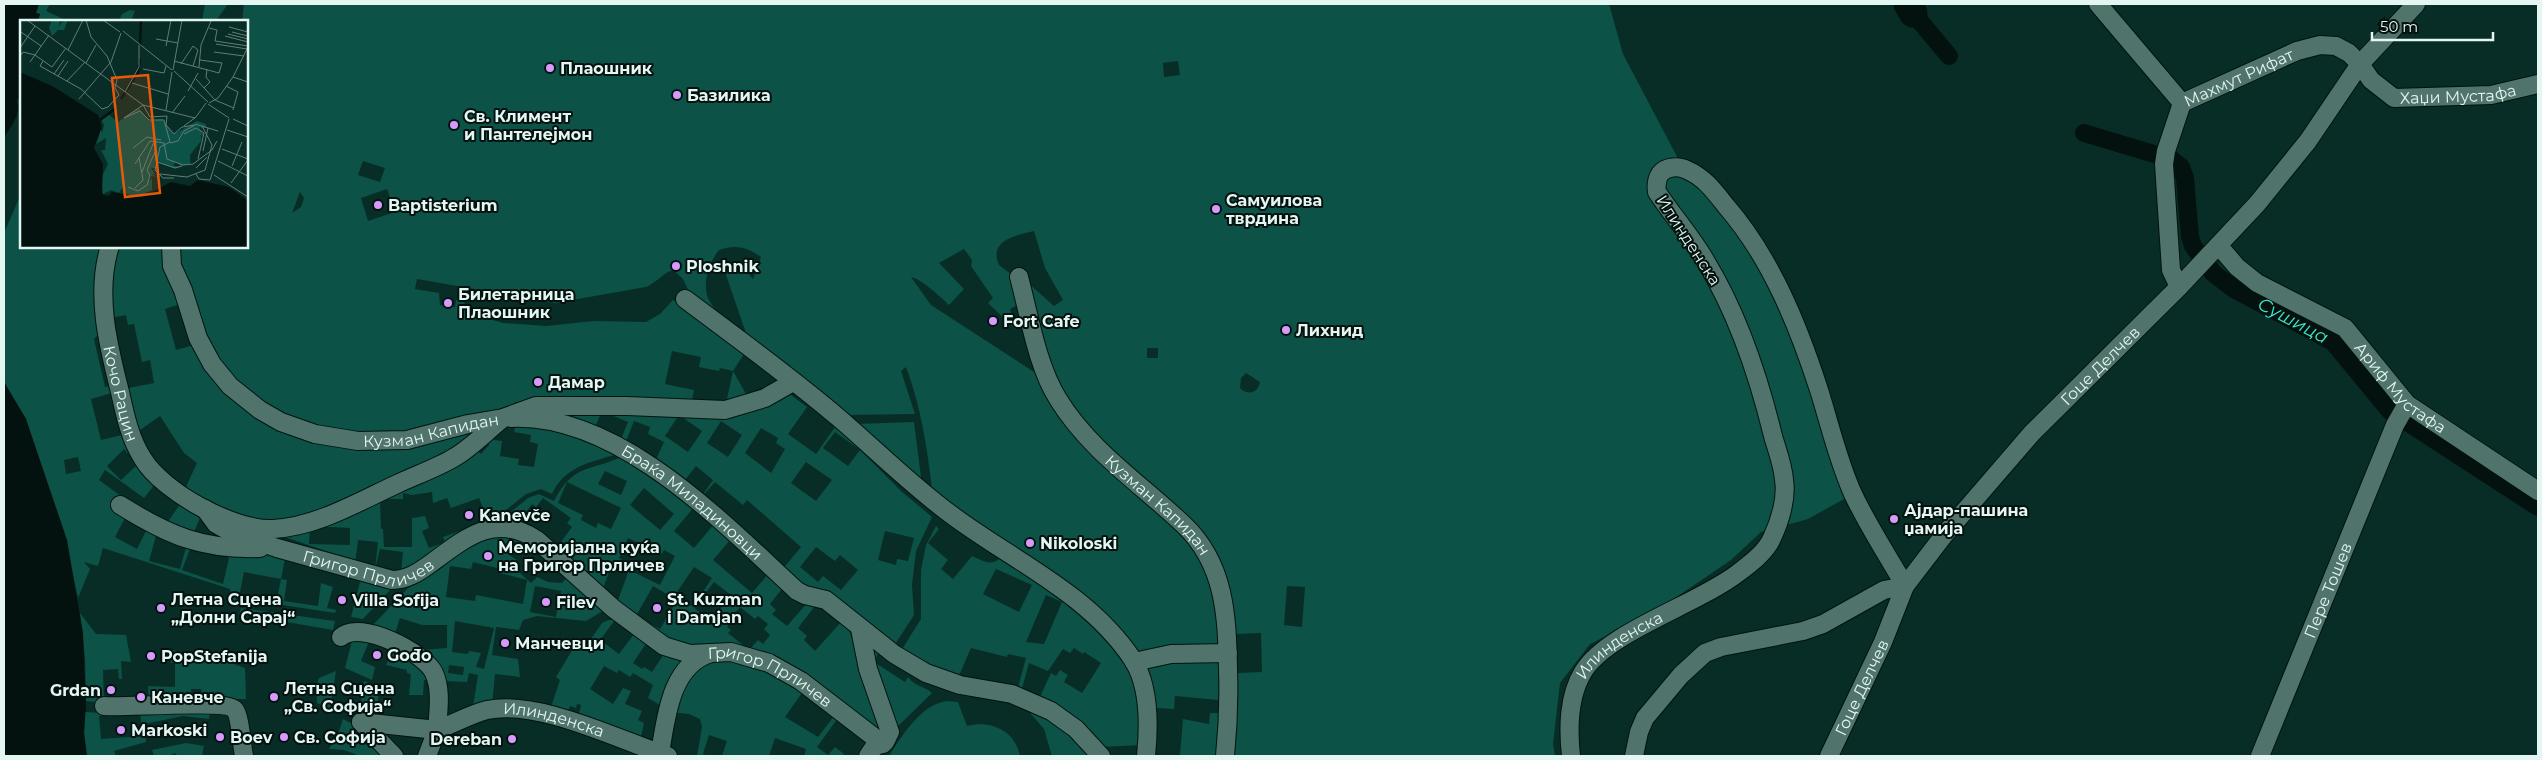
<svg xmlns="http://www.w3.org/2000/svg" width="2542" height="760" font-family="Montserrat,sans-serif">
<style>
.green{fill:#0c5247;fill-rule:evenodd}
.water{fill:#04120f}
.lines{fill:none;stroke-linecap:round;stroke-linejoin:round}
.canal{stroke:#04120f;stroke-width:18}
.river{stroke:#04120f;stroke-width:29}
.minor-casing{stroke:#00140f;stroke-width:20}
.minor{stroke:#50736b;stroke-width:18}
.poi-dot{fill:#d69bfa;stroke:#05120f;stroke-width:2}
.labels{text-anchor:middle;stroke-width:4;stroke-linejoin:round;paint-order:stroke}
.poi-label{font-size:16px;font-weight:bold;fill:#e3f6f1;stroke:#05120f;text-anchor:start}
.street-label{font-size:16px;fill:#e3f6f1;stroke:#05120f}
.water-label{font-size:18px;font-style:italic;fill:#3de9cd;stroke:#05120f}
.inset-river{fill:none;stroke:#04120f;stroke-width:2.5}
.inset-road{fill:none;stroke:#607d77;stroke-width:1}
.view{fill:#e8590c;fill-opacity:0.15;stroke:#e8590c;stroke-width:2.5}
.inset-edge{fill:none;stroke:#e3f6f1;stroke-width:2.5}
</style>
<rect width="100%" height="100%" fill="#082d26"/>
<path class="green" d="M 39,4 L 50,4 L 46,11 L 68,21 L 38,21 L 40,14 L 36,13 Z
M 205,4 L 228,4 L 216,21 L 202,21 Z
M 244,4 L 1609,4 L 1623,54 L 1683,168 C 1701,176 1713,190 1726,205 C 1796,287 1816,395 1853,494 L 1808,519 L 1761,532 L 1731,560 L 1653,613 L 1590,644 L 1560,683 L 1553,744 L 1555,756 L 1231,756 C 1237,702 1243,603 1217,555 C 1200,523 1166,497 1138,475 C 1128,467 1117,460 1108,451 C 1069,414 1050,368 1035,317 C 1032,306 1026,293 1026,281 L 1054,306 L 1063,300 L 1045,268 L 1034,231 C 1017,235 988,240 999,265 L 1012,275 L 1019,304 L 1010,309 L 1016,330 L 988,303 L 993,298 L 971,266 L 972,260 L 964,249 L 939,263 L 964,289 L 949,305 C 941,297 920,278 911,277 L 931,305 L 1034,372 L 1055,406 L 1088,445 L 1130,488 L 1176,526 L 1192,543 L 1203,560 L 1216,595 L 1221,644 L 1181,648 L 1137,658 L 1120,634 L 1092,606 L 948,505 L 932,490 C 927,447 921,407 906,367 L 901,371 L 915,414 L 844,415 L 747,336 L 726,275 L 728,265 L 739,263 L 753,279 L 761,257 C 747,247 735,244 719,250 C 709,262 702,284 708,298 C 712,307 719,313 722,322 L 692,298 L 683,279 L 673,270 C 663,273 656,283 646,287 L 555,303 L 417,279 L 415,289 L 439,293 L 440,305 L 455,307 L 456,300 L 462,301 L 479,316 L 503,323 L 546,326 L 594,321 L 646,322 L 660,314 L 673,300 L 746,351 L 733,371 L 750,401 L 725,408 L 636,402 L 516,402 L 504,413 C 465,420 420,437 382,438 C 313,439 243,408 208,347 C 199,330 195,312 190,293 C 185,277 178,264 177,246 L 246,246 L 246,21 L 242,21 ZM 1178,61 L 1180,75 L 1164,77 L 1163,63 ZM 363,161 L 385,168 L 380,182 L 358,175 ZM 387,189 L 395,212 L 368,221 L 361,198 ZM 300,192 L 304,198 L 301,207 L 292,213 ZM 1147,348 L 1158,348 L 1158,358 L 1147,358 ZM 672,351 L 701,357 L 699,367 L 719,371 L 720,368 L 733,371 L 725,408 L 692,401 L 694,390 L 665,384 ZM 1246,373 L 1260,382 C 1258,393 1248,396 1240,388 L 1241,378 ZM 1287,586 L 1305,587 L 1302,627 L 1284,625 ZM 1261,633 L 1262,672 L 1238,673 L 1236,634 Z
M 130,10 L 135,11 L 131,21 L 119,21 L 122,14 Z
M 21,194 L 21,246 L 105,246 L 101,332 L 94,339 L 105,387 L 114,385 L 115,392 L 91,399 L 101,440 L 126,434 L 155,484 L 144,498 L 105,470 L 99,480 L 121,496 L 113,508 L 126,516 L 115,537 L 137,549 L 148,527 L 192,544 L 182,570 L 223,584 L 229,558 L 213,552 L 264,552 L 285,558 L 281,579 L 287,580 L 284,601 L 318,606 L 321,583 L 333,587 L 327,608 L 336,610 L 335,613 L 276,604 L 281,579 L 244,572 L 237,607 L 234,607 L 230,589 L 103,548 L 98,566 L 84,562 L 90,569 L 78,598 L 61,522 L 51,498 L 26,419 L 4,382 L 4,233 ZM 124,449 L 138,464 L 121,480 L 107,466 ZM 78,457 L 81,471 L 66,474 L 64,460 ZM 156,536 L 187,544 L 180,569 L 149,561 Z
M 114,246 L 167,246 L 183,303 L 165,309 L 176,350 L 194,345 L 204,363 L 323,441 L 491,423 L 464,446 L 294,523 L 250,521 L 184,491 L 197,463 L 184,453 L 160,416 L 136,433 L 124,389 L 154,383 L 150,360 L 142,362 L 134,324 L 128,325 L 126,315 L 110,318 Z
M 787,392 L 807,407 L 788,434 L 816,454 L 835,427 L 863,446 L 860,450 L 901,491 L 932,517 L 916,551 L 912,585 L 914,615 L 894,646 L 828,595 L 804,590 L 781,571 L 801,547 L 747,500 L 743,505 L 715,482 L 699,500 L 713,480 L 696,466 L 681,485 L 654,464 L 664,442 L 648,434 L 650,427 L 634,421 L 625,444 L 640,451 L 638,456 L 619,444 L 628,422 L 602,411 L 593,432 L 575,424 L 522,413 L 540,410 L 634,409 L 713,414 L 751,408 ZM 679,415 L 702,431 L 688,452 L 665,436 ZM 721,421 L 742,435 L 728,457 L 707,443 ZM 761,428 L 778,438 L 776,443 L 785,449 L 771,473 L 745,453 ZM 835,432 L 860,450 L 848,466 L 823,448 ZM 806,462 L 832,480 L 816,501 L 791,483 ZM 885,531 L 914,538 L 908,561 L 897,559 L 896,565 L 878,560 ZM 816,547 L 835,561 L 840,555 L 858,570 L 841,590 L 823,576 L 818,582 L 800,567 Z
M 914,422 L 922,485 L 855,424 Z
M 516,423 L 569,428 L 618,454 C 591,462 565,466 552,494 L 541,489 L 526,494 L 491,522 L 401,573 L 403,552 L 380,549 L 375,569 L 378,542 L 358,540 L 355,565 L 349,564 L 349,559 L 273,533 L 475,448 L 481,454 L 489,445 L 485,438 L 495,431 L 494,440 L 502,441 L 500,456 L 519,459 L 518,465 L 534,467 L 538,444 L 530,442 L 531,435 L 514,432 ZM 432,492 L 433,503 L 447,498 L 451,508 L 479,498 L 488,521 L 443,537 L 445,542 L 429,548 L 422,531 L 429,528 L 425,516 L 412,518 L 412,547 L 384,547 L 383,529 L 381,529 L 380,499 L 403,499 L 403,493 L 412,495 ZM 310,526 L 350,528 L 350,545 L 309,544 Z
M 625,455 L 657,475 L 695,506 L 674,531 L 694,548 L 715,523 L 731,539 L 713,560 L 752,593 L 770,572 L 785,585 L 770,604 L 776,610 L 772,614 L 787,626 L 807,603 L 818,602 L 798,628 L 807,636 L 804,640 L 815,651 L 841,622 L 849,630 L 880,715 L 885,729 L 883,735 L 812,683 L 767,657 L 737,648 L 689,650 L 668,644 L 601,594 L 555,550 L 572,527 L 567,523 L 571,518 L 543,498 L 536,507 L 532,504 L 518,523 L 538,538 L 519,527 L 496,524 L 528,498 L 539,494 L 554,501 C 574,462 592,472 625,455 ZM 605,471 L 627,481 L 621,495 L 598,484 ZM 567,482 L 621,508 L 611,529 L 598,523 L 596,528 L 581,520 L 583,515 L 558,503 ZM 644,488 L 674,514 L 660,530 L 630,505 ZM 628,538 L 662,554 L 664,550 L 675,556 L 660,585 L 627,569 L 629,564 L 619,558 ZM 611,567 L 628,573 L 618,600 L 601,594 ZM 694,567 L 712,578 L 693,607 L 675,595 ZM 714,582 L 731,595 L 711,621 L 694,608 ZM 653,586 L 677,600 L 660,629 L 636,616 ZM 740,607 L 755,619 L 758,616 L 768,624 L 764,629 L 770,635 L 763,644 L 758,640 L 749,650 L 728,633 L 731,630 L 727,627 L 732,621 L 730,619 Z
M 181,503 L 200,518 L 192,536 L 164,527 Z
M 936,526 L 939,529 L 928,543 L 948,560 L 941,569 L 953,579 L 972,556 C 983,561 992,567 1001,557 L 1061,596 L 1123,654 L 1140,699 L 1141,745 L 1101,747 L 1039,699 L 1051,673 L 1056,676 L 1060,670 L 1068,675 L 1064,682 L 1082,693 L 1101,663 L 1084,652 L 1083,654 L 1074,648 L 1070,653 L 1063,649 L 1048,671 L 1029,663 L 1021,692 L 1017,691 L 1026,658 L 1008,654 L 1007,657 L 971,648 L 958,678 L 962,682 L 899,654 L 921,619 L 921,570 L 926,545 ZM 996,569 L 1032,585 L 1019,612 L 983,594 ZM 1046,595 L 1062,602 L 1044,644 L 1026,642 Z
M 488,532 L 533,542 L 528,548 L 514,541 L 508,554 L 517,560 L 512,566 L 531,583 L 537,577 L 548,582 L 562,583 L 570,574 L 608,608 L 586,621 L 537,616 L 523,620 L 519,630 L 496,627 L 492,655 L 518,659 L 520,677 L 495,674 L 492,705 L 472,713 L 478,675 L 469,673 L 467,682 L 443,681 L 422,650 L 447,648 L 447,625 L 422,625 L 400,618 L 394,636 L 370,628 L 408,588 ZM 473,562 L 501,569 L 500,573 L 527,580 L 523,604 L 476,595 L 475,601 L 446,597 L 450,566 L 471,569 ZM 535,586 L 561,591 L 556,617 L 530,612 ZM 455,621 L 494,628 L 484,669 L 476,667 L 481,653 L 469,651 L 468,654 L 452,652 ZM 449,665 L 464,667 L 463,675 L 448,673 Z
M 361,578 L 393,587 L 363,619 L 351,617 Z
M 241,608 L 335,621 L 333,630 L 239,614 Z
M 80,613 L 96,634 L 126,635 L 131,662 L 121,661 L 122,679 L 119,679 L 118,669 L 103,670 L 104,703 L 86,701 L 85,658 Z
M 609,620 L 615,620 L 600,640 L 619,654 L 634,634 L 649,639 L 633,663 L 642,669 L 644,667 L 652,672 L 666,651 L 687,657 L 665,708 L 648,698 L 653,685 L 633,673 L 630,677 L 619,670 L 617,673 L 604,666 L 590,689 L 613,704 L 623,688 L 631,691 L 625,704 L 642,711 L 638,720 L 644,723 L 641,737 L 578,718 L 581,705 L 577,704 L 576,708 L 570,706 L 567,714 L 550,710 L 560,680 L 556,677 L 576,644 L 584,649 L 602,623 Z
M 353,637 L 370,639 L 361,661 L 375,667 L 372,680 L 345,668 Z
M 393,649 L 420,664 L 432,680 L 424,680 L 423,695 L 409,695 L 411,674 L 407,673 L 407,670 L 386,665 Z
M 873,649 L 880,650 L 874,662 L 905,682 L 908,677 C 915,687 925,686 932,693 L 895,729 L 868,654 Z
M 172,650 L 220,659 L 245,668 L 246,699 L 202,699 L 201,689 L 191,689 L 192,699 L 149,703 L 148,686 L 175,687 L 175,663 L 171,663 Z
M 1218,657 C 1219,690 1219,723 1217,756 L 1177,756 L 1180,755 L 1183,719 L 1209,724 L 1210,713 L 1218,713 L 1219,700 L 1175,696 L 1174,709 L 1155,708 L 1142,665 Z
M 705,659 L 745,659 L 804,690 L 785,717 L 818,737 L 835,715 L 838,718 L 817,747 L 828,755 L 835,747 L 844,754 L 843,756 L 804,756 L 806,749 L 775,738 L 769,756 L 722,756 L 727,741 L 709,735 L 703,754 L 709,756 L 697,756 L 702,727 L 700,719 L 689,714 L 671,712 L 675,697 Z
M 336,671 L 330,709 L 317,703 L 316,686 L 319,678 Z
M 364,681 L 379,687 L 377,717 L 359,714 Z
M 947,701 L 958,702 L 967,726 C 990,720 1015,730 1020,756 L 889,756 C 902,736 921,704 947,701 Z
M 1025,707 L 1052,716 L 1092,756 L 1052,756 L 1044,729 Z
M 140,710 L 210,711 L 209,719 L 183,716 L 144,724 L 146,742 L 114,751 L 116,756 L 87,756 L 84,733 L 85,712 L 104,713 L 104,716 L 99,716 L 101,739 L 142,736 Z
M 343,719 L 358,727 L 388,756 L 360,756 L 344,750 L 329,749 L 338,734 Z
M 186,743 L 204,746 L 202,756 L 177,756 L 175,753 L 169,756 L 154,756 L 152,750 Z"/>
<path class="water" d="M 4,4 L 39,4 L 36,13 L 40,14 L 38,21 L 21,21 L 21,94 L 17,101 C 22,114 10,127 4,138 Z
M 4,382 L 26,419 L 67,540 L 83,633 L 86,705 L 84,733 L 87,756 L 4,756 Z"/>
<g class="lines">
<g class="canal">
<path d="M 1913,13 L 1949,56"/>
<path id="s1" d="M 2084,133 L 2171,159 L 2181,167 L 2185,178 L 2190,237 L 2193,246 L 2213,273 L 2234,289 L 2333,342 L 2390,411 L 2538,507"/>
</g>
<path class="river" d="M 1908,4 L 1913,13"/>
<defs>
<g id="minor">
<path id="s2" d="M 2098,4 L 2182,103 L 2297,51 L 2320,45 L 2336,46 L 2349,53 L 2360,64 L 2371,80 L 2394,98 L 2491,95 L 2538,84"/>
<path id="s3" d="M 110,246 C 95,293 108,345 120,392 C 125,415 130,439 143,459 C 163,492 234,531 273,529 C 316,527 358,502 397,484 C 416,475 437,468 455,457 C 472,447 487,431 502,419"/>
<path id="s4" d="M 171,246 L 172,266 L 183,290 L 198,338 L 212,364 L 230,386 L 260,410 L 281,422 L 315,434 L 358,441 L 407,440 L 468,424 L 503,418 L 536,406 L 627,406 L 725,410 L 765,398 L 793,382"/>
<path id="s5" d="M 2219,246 L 2237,267 L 2257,283 L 2345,328 L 2407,404 L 2538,491"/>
<path id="s6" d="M 1019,277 C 1029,314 1037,366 1058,399 C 1089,450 1142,485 1184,525 C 1225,564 1227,616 1228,669 C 1229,698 1228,727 1225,756"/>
<path d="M 2179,287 L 2171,270 L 2164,164 L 2166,151 L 2182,103"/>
<path d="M 685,299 C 737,338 791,377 840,419 C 876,450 910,484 949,513 C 1011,560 1089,593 1133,660 C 1150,687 1149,727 1146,756"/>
<path id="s7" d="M 511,418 C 619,413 723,523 797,591 L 805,595 L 826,600 L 894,654 L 926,673 L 960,685 L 1012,694 L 1051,711 L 1076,729 L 1101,756"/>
<path d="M 120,505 C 168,535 202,550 260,548"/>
<path id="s8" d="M 205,509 L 216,524 L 232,533 L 277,548 L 392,580 C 407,580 419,572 430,564 C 465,538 495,512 537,540 L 614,609 L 664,646 L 690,654 L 731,652 L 769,663 L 801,681 L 883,744"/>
<path d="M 860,629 L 868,669 L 890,732 L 885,742 L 874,747 L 868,756"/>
<path d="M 341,637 C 360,619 425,653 434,673 C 442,690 438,713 437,730 L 361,722"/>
<path d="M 1134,662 L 1171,654 L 1228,653"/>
<path d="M 104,706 C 125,708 226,699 235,710 C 240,716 242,747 244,756"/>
<path d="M 361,722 L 394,756"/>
<path d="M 660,753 C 666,719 670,665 711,653"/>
<path id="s9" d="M 427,756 L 437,730 C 453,724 471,714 487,710 C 538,699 619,740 668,756"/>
<path id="s10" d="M 1571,756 C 1568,728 1568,697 1583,672 C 1607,632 1698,604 1738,573 C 1750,564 1766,552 1772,538 C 1780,521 1787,498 1784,480 C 1783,465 1777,450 1773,436 C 1758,374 1738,314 1705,260 C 1691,236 1672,215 1657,192 C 1656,185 1656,180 1660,174 C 1666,166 1679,166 1687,170 C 1704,177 1715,192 1726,206 C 1771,258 1798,325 1819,390 C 1830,425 1838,461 1853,494 C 1868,526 1888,556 1905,586 L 1884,590 L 1823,624 L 1803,631 L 1721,647 L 1705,653 L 1681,675 L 1645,718 L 1639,732 L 1634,756"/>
<path id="s11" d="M 1829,756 L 1883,642 L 1905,586 L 1944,535 L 2032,433 L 2179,287 L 2257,204 L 2308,141 L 2360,64 L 2416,4"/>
<path id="s12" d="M 2260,756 L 2395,425 L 2407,404"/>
</g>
</defs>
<use href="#minor" class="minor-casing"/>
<use href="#minor" class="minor"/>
</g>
<g class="poi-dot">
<circle cx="550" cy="68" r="5"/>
<circle cx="677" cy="95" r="5"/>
<circle cx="454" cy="125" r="5"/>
<circle cx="378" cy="205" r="5"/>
<circle cx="1216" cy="209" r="5"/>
<circle cx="676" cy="266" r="5"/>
<circle cx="448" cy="303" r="5"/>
<circle cx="993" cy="321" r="5"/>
<circle cx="1286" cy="330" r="5"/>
<circle cx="538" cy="382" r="5"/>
<circle cx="469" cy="515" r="5"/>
<circle cx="1894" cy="519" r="5"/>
<circle cx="1030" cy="543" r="5"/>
<circle cx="488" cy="556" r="5"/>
<circle cx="342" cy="600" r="5"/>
<circle cx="546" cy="602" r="5"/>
<circle cx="161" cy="608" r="5"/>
<circle cx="657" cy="608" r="5"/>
<circle cx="505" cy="643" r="5"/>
<circle cx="377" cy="655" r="5"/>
<circle cx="151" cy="656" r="5"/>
<circle cx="111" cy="690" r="5"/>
<circle cx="141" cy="697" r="5"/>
<circle cx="274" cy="697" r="5"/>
<circle cx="121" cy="730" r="5"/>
<circle cx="220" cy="737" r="5"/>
<circle cx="284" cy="737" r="5"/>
<circle cx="512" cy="739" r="5"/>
</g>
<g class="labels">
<g class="poi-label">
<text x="560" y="74">Плаошник</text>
<text x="687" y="101">Базилика</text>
<text x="464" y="122">Св. Климент<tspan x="464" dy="18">и Пантелејмон</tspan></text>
<text x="1226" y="206">Самуилова<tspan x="1226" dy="18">тврдина</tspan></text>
<text x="388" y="211">Baptisterium</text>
<text x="686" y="272">Ploshnik</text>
<text x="458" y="300">Билетарница<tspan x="458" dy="18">Плаошник</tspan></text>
<text x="1003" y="327">Fort Cafe</text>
<text x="1296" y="336">Лихнид</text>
<text x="548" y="388">Дамар</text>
<text x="1904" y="516">Ајдар-пашина<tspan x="1904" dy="18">џамија</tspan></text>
<text x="479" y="521">Kanevče</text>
<text x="1040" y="549">Nikoloski</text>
<text x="498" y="553">Меморијална куќа<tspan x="498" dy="18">на Григор Прличев</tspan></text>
<text x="171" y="605">Летна Сцена<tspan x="171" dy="18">„Долни Сарај“</tspan></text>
<text x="667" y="605">St. Kuzman<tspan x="667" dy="18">i Damjan</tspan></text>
<text x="352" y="606">Villa Sofija</text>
<text x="556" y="608">Filev</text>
<text x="515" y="649">Манчевци</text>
<text x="387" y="661">Gođo</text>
<text x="161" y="662">PopStefanija</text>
<text x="284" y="694">Летна Сцена<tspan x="284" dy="18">„Св. Софија“</tspan></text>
<text x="101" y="696" text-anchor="end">Grdan</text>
<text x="151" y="703">Каневче</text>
<text x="131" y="736">Markoski</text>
<text x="230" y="743">Boev</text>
<text x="294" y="743">Св. Софија</text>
<text x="502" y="745" text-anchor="end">Dereban</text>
</g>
<g class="street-label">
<text dy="6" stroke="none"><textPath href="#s2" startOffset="192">Махмут Рифат</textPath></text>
<text dy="6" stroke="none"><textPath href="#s2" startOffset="439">Хаџи Мустафа</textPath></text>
<text transform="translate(1689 240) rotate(57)" y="6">Илинденска</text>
<text dy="6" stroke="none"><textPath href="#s11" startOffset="481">Гоце Делчев</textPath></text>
<text dy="6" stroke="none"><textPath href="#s5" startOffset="234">Ариф Мустафа</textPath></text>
<text dy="6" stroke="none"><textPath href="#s3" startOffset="150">Кочо Рацин</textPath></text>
<text dy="6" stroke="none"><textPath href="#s4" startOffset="371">Кузман Капидан</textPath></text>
<text dy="6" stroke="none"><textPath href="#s7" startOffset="205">Браќа Миладиновци</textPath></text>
<text dy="6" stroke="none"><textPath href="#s6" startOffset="275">Кузман Капидан</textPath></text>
<text dy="6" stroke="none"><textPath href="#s8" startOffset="180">Григор Прличев</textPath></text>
<text dy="6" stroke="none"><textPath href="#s12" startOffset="179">Пере Тошев</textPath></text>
<text dy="6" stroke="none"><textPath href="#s10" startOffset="132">Илинденска</textPath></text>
<text dy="6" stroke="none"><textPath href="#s8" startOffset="644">Григор Прличев</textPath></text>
<text dy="6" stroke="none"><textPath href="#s11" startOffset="76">Гоце Делчев</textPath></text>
<text dy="6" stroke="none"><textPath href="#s9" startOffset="150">Илинденска</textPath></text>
</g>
<g class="water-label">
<text dy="6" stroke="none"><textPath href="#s1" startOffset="311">Сушица</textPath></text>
</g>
</g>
<g transform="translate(20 20)">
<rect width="228" height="228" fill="#082d26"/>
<path d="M 32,0 L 40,0 L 39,7 L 42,2 L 48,0 L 44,10 L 38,10 L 32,16 L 29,7 ZM 119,88 L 129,101 L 142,99 L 154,114 L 177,101 L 186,104 L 186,108 L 179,107 L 184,116 L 181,115 L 181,121 L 170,135 L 170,144 L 161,146 L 156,142 L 153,145 L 160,147 L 154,148 L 135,141 L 135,148 L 131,148 L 135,154 L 132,155 L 142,157 L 129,156 L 129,161 L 132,158 L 132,170 L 119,176 L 107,175 L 103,174 L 107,172 L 102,171 L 106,171 L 103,167 L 99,173 L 91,170 L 83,174 L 81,158 L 88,144 L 81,130 L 85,130 L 86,118 L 76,124 L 79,115 L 76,109 L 80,105 L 82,113 L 84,105 L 81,99 L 88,94 L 98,102 Z" fill="#0c5247"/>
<path d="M 0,52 L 34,67 L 78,95 L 82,107 L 74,128 L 83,144 L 82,174 L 88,176 L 92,172 L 122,177 L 151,162 L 170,166 L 178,160 L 209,167 L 227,180 L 227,227 L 0,227 Z" fill="#04120f"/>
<path class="inset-river" d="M 120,26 L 121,0M 101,79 L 118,52 L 120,39M 80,100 L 96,88M 170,227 L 188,174"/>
<path class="inset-road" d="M 7,0 L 123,85 L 175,98M 83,0 L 100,12M 176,0 L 193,0M 209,7 L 228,12M 189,8 L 197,10 L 195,21 L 228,26M 103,11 L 152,50M 1,12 L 21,26M 212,12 L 228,16M 208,14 L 228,19M 205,16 L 228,22M 136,19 L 158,23M 196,24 L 227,29M 146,26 L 151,0M 0,28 L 15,6M 48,30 L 63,0M 194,32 L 224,36M 1,35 L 3,32 L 15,35 L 32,47M 23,41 L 20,46 L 61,69 L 82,89 L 88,87 L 99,75 L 95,68 L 97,60 L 87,36 L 71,17 L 66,0M 154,41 L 199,53 L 202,43 L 180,40M 10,42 L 29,15M 66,43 L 76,25M 161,44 L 173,26 L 178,30 L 173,46M 32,47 L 46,28M 179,47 L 181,25 L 191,1M 123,49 L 144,53 L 146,46M 153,50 L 162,0M 154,51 L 188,82M 34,54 L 44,40M 38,56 L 48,41M 213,57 L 228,62M 176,59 L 195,80 L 214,88M 47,61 L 65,42M 112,63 L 148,74M 206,66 L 218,72 L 213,90M 184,68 L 190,62 L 186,57 L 187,49M 168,71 L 178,53M 105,72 L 119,47 L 119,25M 59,79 L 91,42 L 101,13M 189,83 L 198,78 L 213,57 L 228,27M 188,84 L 209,98M 146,90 L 152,52M 152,93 L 165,76M 213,99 L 228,106M 175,104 L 198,111M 146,105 L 147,96 L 130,97 L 123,85 L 104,98 L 120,91 L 129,100 L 144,100 L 150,122 L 140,127 L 135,150 L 143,158 L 154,158M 146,105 L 154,114 L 162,107M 164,106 L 176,97 L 186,83M 207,110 L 228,117M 164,114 L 176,108 L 184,113 L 178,139M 144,123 L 147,139 L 163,145 L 173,144 L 192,130 L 197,121M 150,123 L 158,121 L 164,111 L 175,105 L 162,107M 113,128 L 127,117 L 141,120M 202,129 L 228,139M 183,131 L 188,108M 198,141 L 228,156M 137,142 L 155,148 L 162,146M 115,144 L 130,121 L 144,123M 212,146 L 222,122M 176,148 L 187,137M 122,152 L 133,124 L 137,121M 140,154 L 167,157 L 185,150 L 192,125 L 182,106M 176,154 L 179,159 L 190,160M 194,155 L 228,177M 190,160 L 209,99M 211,163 L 228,140M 127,165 L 130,156 L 127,150 L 135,132M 108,167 L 118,171 L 127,165M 115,168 L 123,160 L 119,138"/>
<path class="view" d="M 128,55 L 140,173 L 105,177 L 92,58 Z"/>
<rect width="228" height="228" class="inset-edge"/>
</g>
<rect width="2542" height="760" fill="none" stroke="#e3f6f1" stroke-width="10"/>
<path d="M2372 32v8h121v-8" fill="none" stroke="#e3f6f1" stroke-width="2.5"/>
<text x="2380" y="32" font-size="15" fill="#e3f6f1" stroke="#05120f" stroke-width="4" paint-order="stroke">50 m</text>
</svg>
